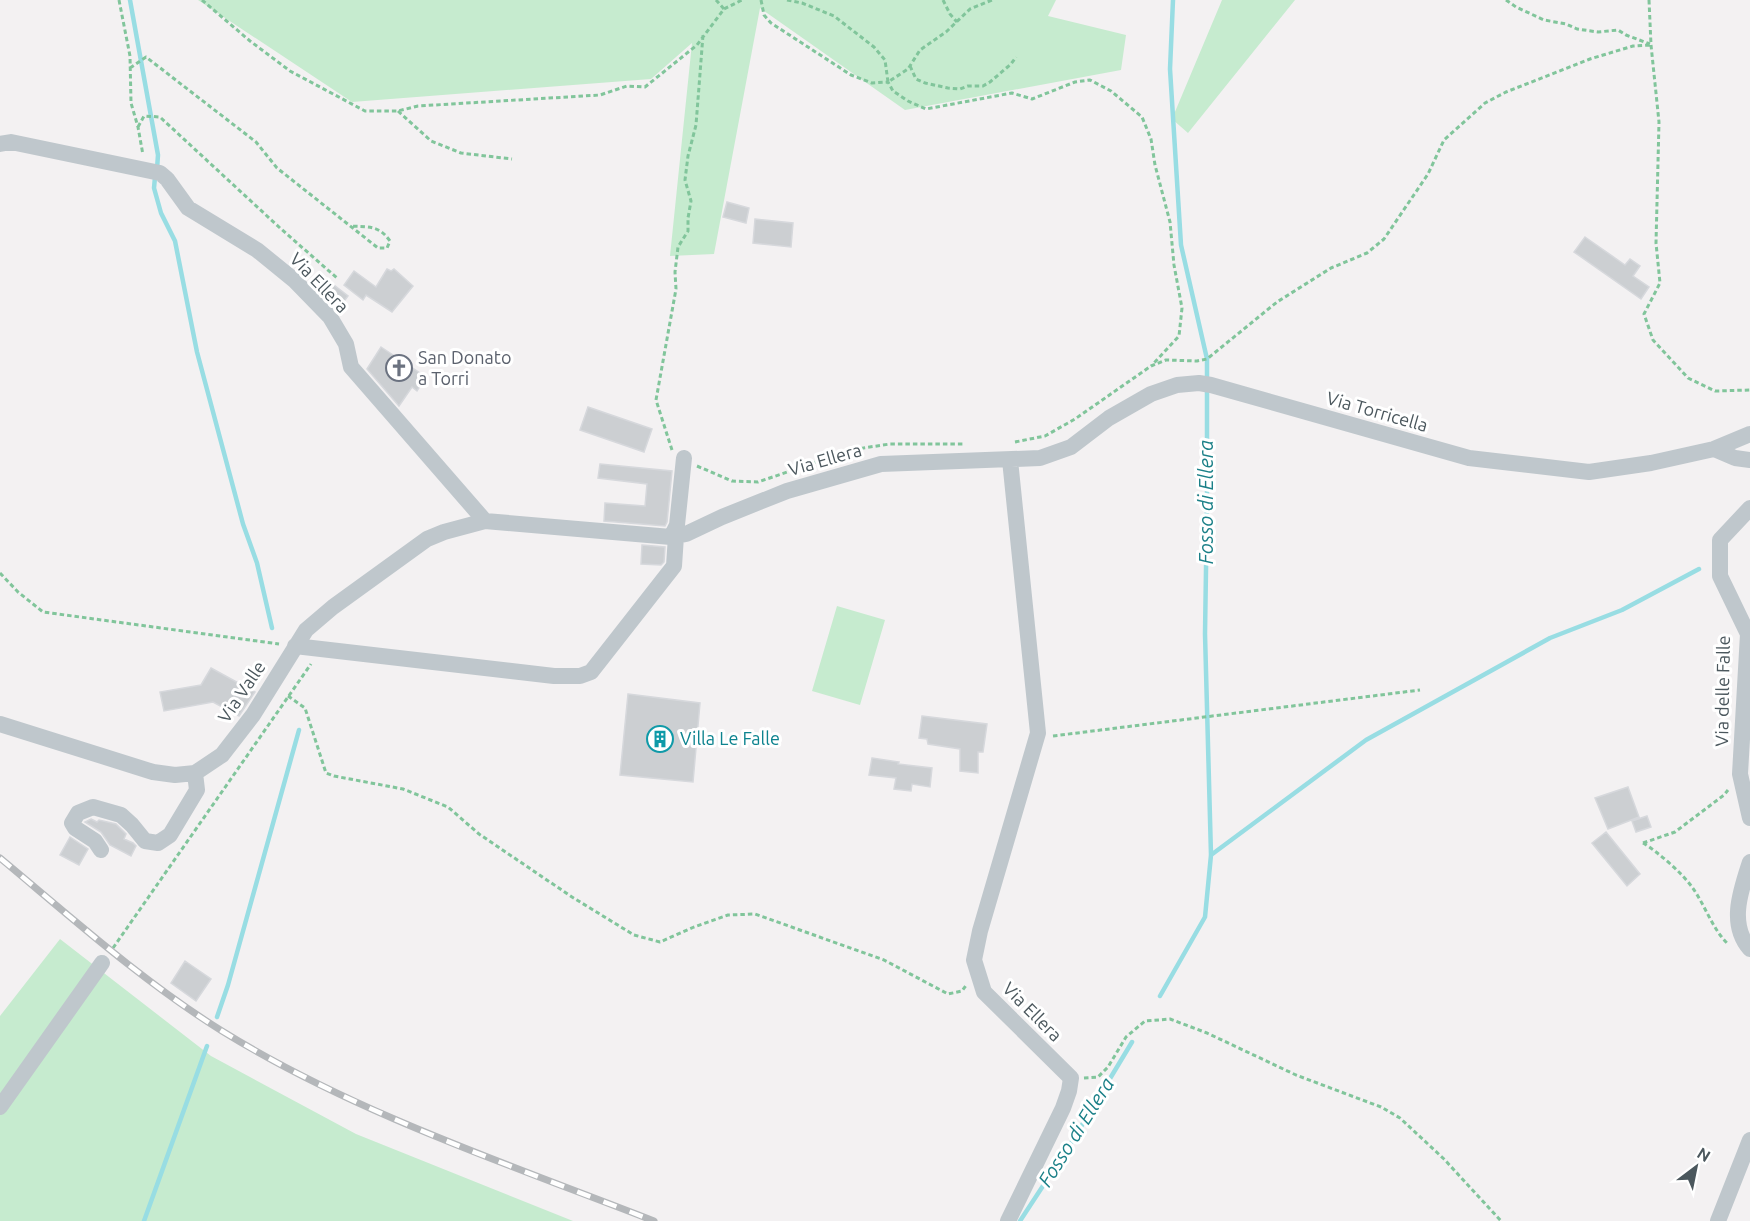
<svg xmlns="http://www.w3.org/2000/svg" width="1750" height="1221" font-family="Ubuntu,sans-serif">
<style>
.green{fill:#c6ebcf}
.lines{fill:none;stroke-linecap:round;stroke-linejoin:round}
.stream{stroke:#98dde3;stroke-width:4.5}
.building{fill:#cccfd2;stroke:#d6d8dc;stroke-width:1.5}
.path{stroke:#81c59b;stroke-width:3;stroke-dasharray:4.5 3;stroke-linecap:butt}
.minor{stroke:#bfc7cc;stroke-width:16}
.rail-casing{stroke:#b4b7ba;stroke-width:7}
.rail{stroke:#fff;stroke-width:4.5;stroke-dasharray:14;stroke-linecap:butt}
.labels{text-anchor:middle;stroke-width:6;stroke-linejoin:round;paint-order:stroke}
.street-label{font-size:18px;fill:#4b575d;stroke:#fff}
.worship-label{font-size:18px;fill:#5b616d;stroke:#fff;text-anchor:start}
.culture-label{font-size:18px;fill:#0d838f;stroke:#fff;text-anchor:start}
.water-label{font-size:20px;font-style:italic;fill:#1b8088;stroke:#fff}
</style>
<rect width="100%" height="100%" fill="#f3f1f2"/>
<path class="green" d="M 198,0 L 1056,0 L 1048,16 L 1126,35 L 1121,70 L 905,110 L 760,8 L 714,254 L 670,256 L 692,43 L 651,79 L 352,102 Z
M 1222,0 L 1295,0 L 1188,133 L 1172,119 Z
M 837,606 L 885,620 L 860,705 L 812,691 Z
M 60,939 L 211,1056 L 356,1134 L 573,1221 L 0,1221 L 0,1016 Z"/>
<g class="lines">
<path class="stream" d="M 130,0 L 158,155 L 157,169
M 155,177 L 154,188 L 161,213 L 175,241 L 197,352 L 243,524 L 257,563 L 272,628
M 1211,855 L 1366,740 L 1550,638 L 1622,610 L 1699,569
M 1160,996 L 1205,917 L 1211,855 L 1205,634 L 1207,505 L 1207,359 L 1181,245 L 1170,69 L 1173,0
M 217,1017 L 228,985 L 299,730
M 144,1221 L 207,1046
M 1020,1221 L 1073,1140 L 1132,1042"/>
</g>
<path class="building" d="M 727,202 L 749,208 L 746,223 L 723,217 Z
M 755,219 L 793,223 L 791,247 L 753,243 Z
M 1585,237 L 1625,265 L 1630,259 L 1640,266 L 1633,276 L 1649,287 L 1641,299 L 1574,252 Z
M 387,269 L 391,271 L 394,269 L 413,286 L 392,312 L 366,295 L 363,300 L 344,285 L 354,271 L 376,287 Z
M 321,275 L 348,296 L 340,307 L 314,284 Z
M 381,347 L 426,377 L 417,391 L 412,387 L 399,406 L 367,369 Z
M 588,407 L 652,429 L 644,452 L 580,430 Z
M 600,464 L 672,471 L 667,522 L 665,526 L 604,521 L 605,503 L 645,506 L 647,484 L 598,478 Z
M 642,545 L 665,547 L 664,562 L 661,565 L 641,564 Z
M 211,668 L 255,692 L 239,716 L 213,702 L 164,711 L 160,692 L 201,685 Z
M 628,694 L 700,703 L 693,782 L 620,775 Z
M 922,716 L 987,724 L 983,752 L 978,752 L 978,773 L 960,771 L 960,749 L 928,744 L 927,739 L 919,738 Z
M 872,758 L 899,762 L 898,764 L 932,768 L 930,787 L 912,784 L 911,791 L 894,789 L 896,778 L 869,775 Z
M 1628,787 L 1639,817 L 1608,829 L 1595,798 Z
M 1647,816 L 1651,827 L 1636,832 L 1632,821 Z
M 91,819 L 97,822 L 99,820 L 116,824 L 126,834 L 124,839 L 133,843 L 136,846 L 131,856 L 110,845 L 101,832 L 85,822 Z
M 1606,832 L 1640,874 L 1627,886 L 1592,843 Z
M 70,837 L 88,849 L 79,865 L 60,855 Z
M 185,961 L 211,979 L 196,1001 L 171,983 Z"/>
<g class="lines">
<path class="path" d="M 119,0 L 130,56 L 131,103 L 138,127 L 143,155
M 202,0 L 250,41 L 290,71 L 365,111 L 398,111 L 418,106 L 600,95 L 627,86 L 645,87 L 697,45 L 724,9 L 742,0
M 716,0 L 724,9
M 761,0 L 764,15 L 771,23 L 851,75 L 872,83 L 888,82 L 893,91 L 908,101 L 926,109 L 1012,93 L 1032,99 L 1075,82 L 1090,80 L 1111,91 L 1142,117 L 1151,139 L 1155,165 L 1170,222 L 1174,265 L 1182,308 L 1179,336 L 1153,364
M 787,0 L 802,3 L 834,16 L 874,47 L 885,60 L 888,82 L 908,69 L 920,50 L 946,32 L 970,9 L 992,0
M 943,0 L 950,14 L 957,22
M 1506,0 L 1516,7 L 1544,20 L 1566,24 L 1577,29 L 1598,32 L 1618,30 L 1626,35 L 1650,44
M 1649,0 L 1651,45 L 1659,122 L 1656,243 L 1660,283 L 1644,314 L 1653,340 L 1688,378 L 1715,391 L 1750,390
M 910,66 L 916,79 L 925,83 L 948,88 L 960,89 L 968,86 L 983,86 L 990,82 L 1011,64 L 1016,57
M 130,68 L 146,57 L 256,142 L 277,168 L 378,248 L 387,248 L 390,241 C 379,225 368,227 350,226
M 398,111 L 431,141 L 461,153 L 512,159
M 138,127 L 144,116 L 160,117 L 280,228 L 337,278
M 1015,442 L 1045,436 L 1075,419 L 1151,366 L 1166,360 L 1197,361 L 1207,359 L 1277,302 L 1331,268 L 1367,253 L 1384,239 L 1428,174 L 1444,140 L 1485,103 L 1506,92 L 1590,59 L 1633,46 L 1651,45
M 672,450 L 656,400 L 676,289 L 675,272 L 678,247 L 688,231 L 688,218 L 691,201 L 685,180 L 688,156 L 696,125 L 703,35
M 697,466 L 732,481 L 758,482 L 805,466 L 843,451 L 890,444 L 964,444
M 0,573 L 18,592 L 43,612 L 279,644
M 288,696 L 305,708 L 326,773 L 334,776 L 403,789 L 448,807 L 479,834 L 572,897 L 634,935 L 660,942 L 694,927 L 728,915 L 755,914 L 884,960 L 948,994 L 962,991 L 967,984
M 1053,736 L 1420,690
M 1643,843 C 1658,852 1682,873 1692,887 C 1705,905 1712,928 1727,943
M 1643,843 L 1675,832 L 1724,795 L 1728,790
M 113,948 L 311,664
M 1084,1078 L 1098,1077 L 1108,1067 L 1126,1037 L 1145,1021 L 1170,1019 L 1207,1033 L 1296,1075 L 1381,1107 L 1400,1118 L 1444,1159 L 1501,1221"/>
<path class="minor" d="M 0,144 L 11,142 L 160,173 L 167,179 L 188,208 L 257,250 L 294,280 L 330,317 L 346,344 L 351,367 L 485,521
M 1714,449 L 1735,458 L 1750,460
M 1750,508 L 1720,540 L 1720,576 L 1748,634 L 1740,774 L 1750,818
M 671,537 L 677,525 L 684,458
M 295,646 L 554,676 L 580,676 L 591,672 L 674,566 L 676,536
M 0,724 L 153,772 L 175,775 L 195,773 L 222,755 L 253,715 L 306,630 L 333,607 L 427,539 L 444,532 L 485,521 L 671,537 L 686,534 L 722,517 L 787,491 L 881,464 L 1040,458 L 1071,447 L 1109,418 L 1151,394 L 1177,385 L 1199,383 L 1211,385 L 1469,458 L 1589,472 L 1651,463 L 1714,449 L 1750,434
M 101,850 L 95,841 L 75,828 L 72,823 L 78,813 L 93,807 L 121,815 L 132,825 L 145,841 L 158,843 L 170,835 L 197,790 L 195,773
M 1750,862 C 1741,890 1728,924 1750,949
M 0,1107 L 102,963
M 1008,1221 L 1063,1108 L 1069,1091 L 1071,1078 L 984,992 L 974,960 L 980,931 L 1038,733 L 1010,460
M 1718,1221 L 1750,1140"/>
<defs>
<path id="rail" d="M 0,858 C 72,918 142,981 222,1031 C 355,1113 508,1164 654,1221"/>
</defs>
<use href="#rail" class="rail-casing"/>
<use href="#rail" class="rail"/>
</g>
<defs>
<symbol id="church-ring" viewBox="-11 -11 22 22"><circle r="9.5" fill="#fff" stroke="#6b7280" stroke-width="1.5"/><path d="M-1.2-6h2.4v3.5h3.3v2.4h-3.3V6h-2.4V-.1h-3.3v-2.4h3.3Z" fill="#6b7280"/></symbol>
<symbol id="building-ring" viewBox="-11 -11 22 22"><circle r="9.5" fill="#fff" stroke="#0f9aa8" stroke-width="1.5"/><path d="M-4-6H4V6H1V3H-1V6H-4ZM-2.5-4.3h1.7v1.8h-1.7ZM.8-4.3h1.7v1.8H.8ZM-2.5-1h1.7V.8h-1.7ZM.8-1h1.7V.8H.8Z" fill="#0f9aa8"/></symbol>
</defs>
<g fill-rule="evenodd">
<use href="#church-ring" x="384" y="353" width="30" height="30"/>
<use href="#building-ring" x="645" y="724" width="30" height="30"/>
</g>
<g class="labels">
<g class="street-label">
<text transform="translate(319 283) rotate(46)" y="6">Via Ellera</text>
<text transform="translate(1377 412) rotate(16)" y="6">Via Torricella</text>
<text transform="translate(825 460) rotate(-16)" y="6">Via Ellera</text>
<text transform="translate(1723 691) rotate(-89)" y="6">Via delle Falle</text>
<text transform="translate(242 692) rotate(-56)" y="6">Via Valle</text>
<text transform="translate(1032 1012) rotate(45)" y="6">Via Ellera</text>
</g>
<g class="worship-label">
<text x="418" y="364">San Donato<tspan x="418" dy="21">a Torri</tspan></text>
</g>
<g class="culture-label">
<text x="680" y="745">Villa Le Falle</text>
</g>
<g class="water-label">
<text transform="translate(1206 502) rotate(-90)" y="7">Fosso di Ellera</text>
<text transform="translate(1076 1132) rotate(-58)" y="7">Fosso di Ellera</text>
</g>
</g>
<g transform="translate(1696 1167) rotate(32)" stroke="#ffffff" stroke-width="4.5" paint-order="stroke">
<path d="M0-4.5L10 22L0 15L-10 22Z" fill="#4b575d"/>
<text y="-9" font-size="16" font-weight="bold" text-anchor="middle" fill="#4b575d">N</text>
</g>
</svg>
